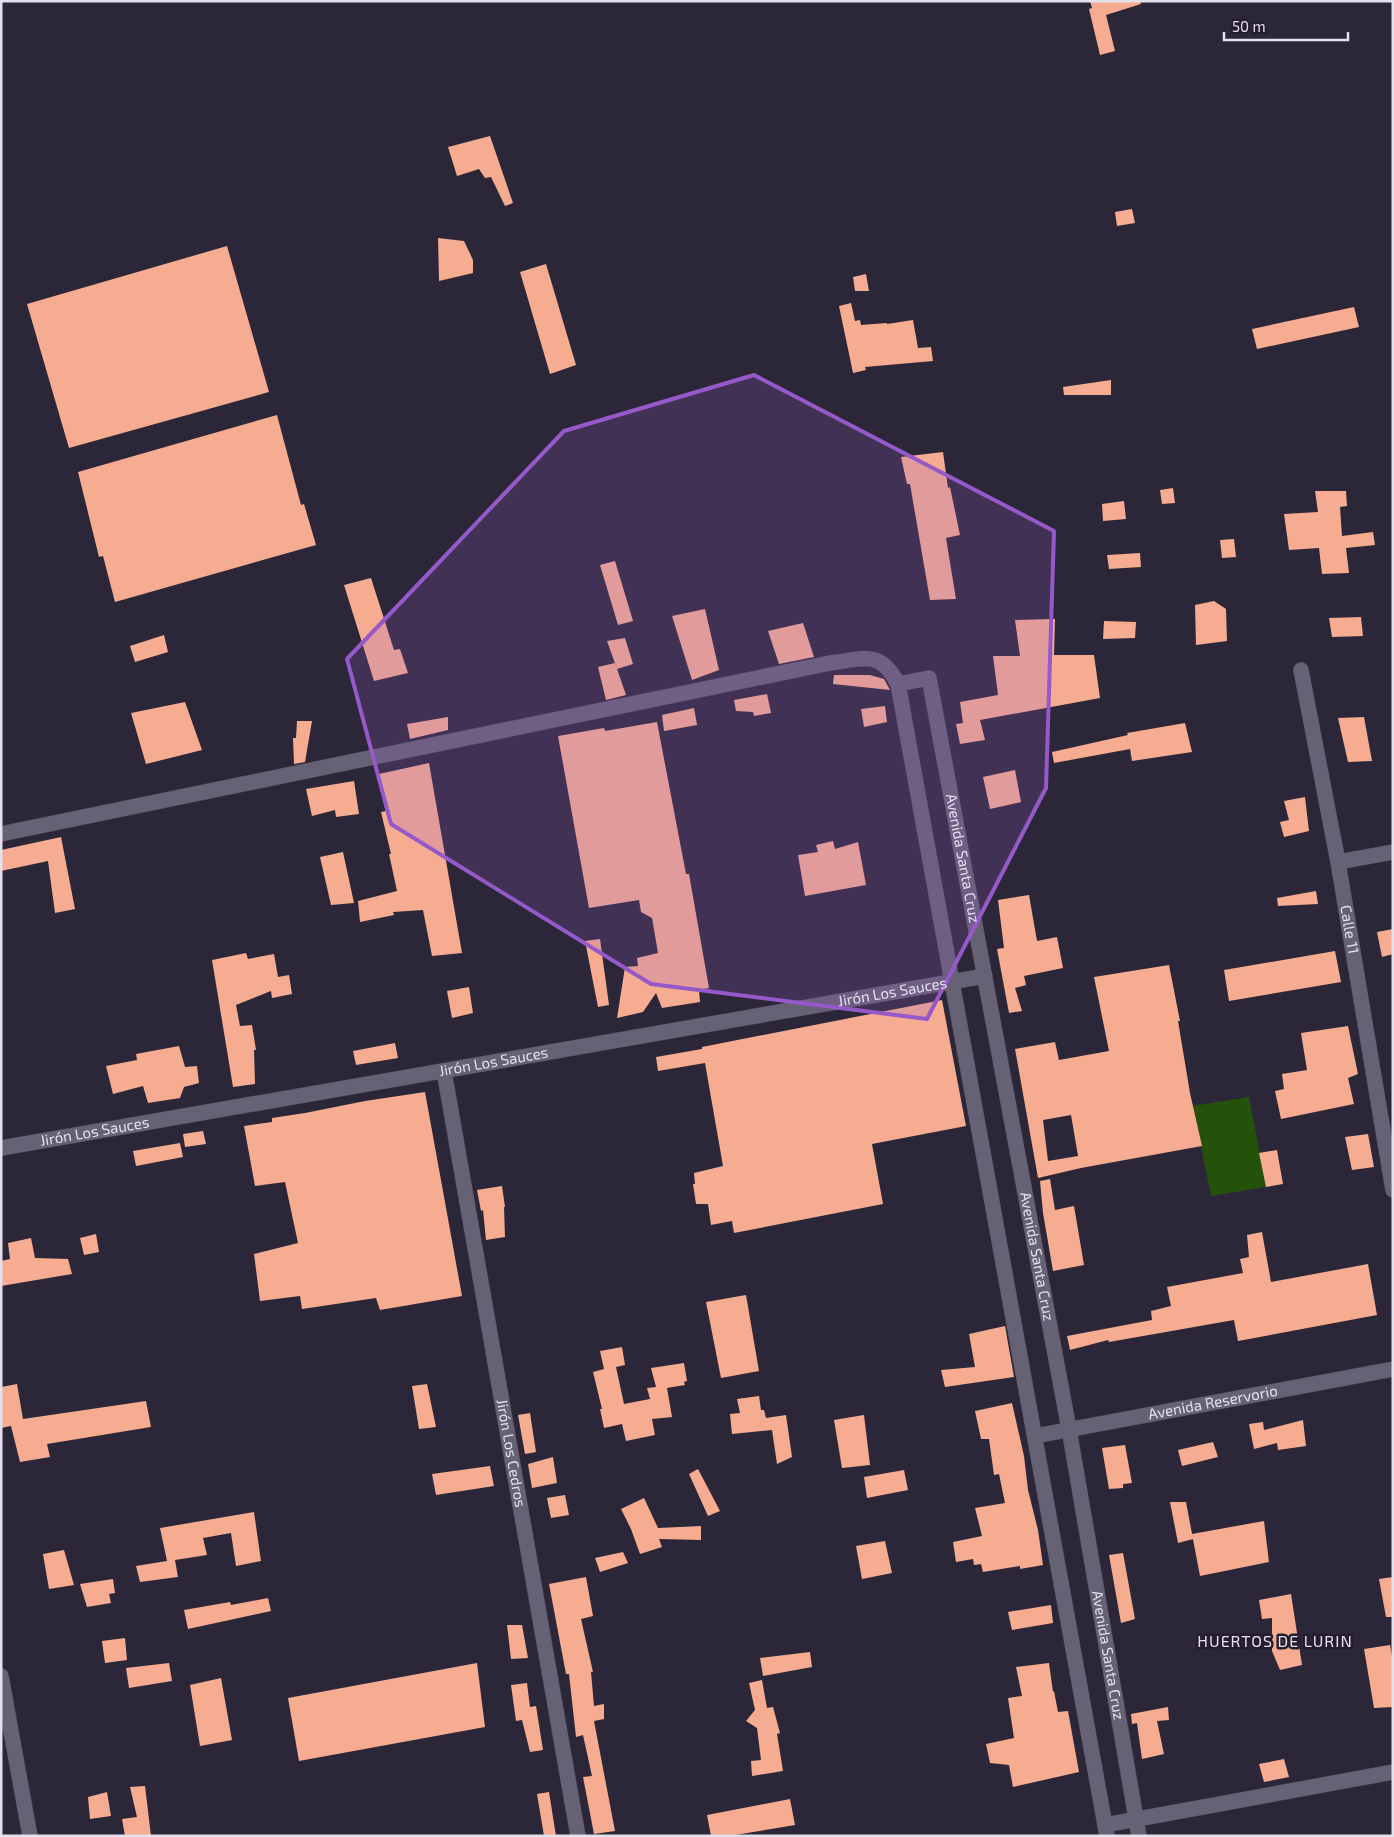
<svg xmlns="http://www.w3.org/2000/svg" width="1394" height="1837" font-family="'Exo 2',sans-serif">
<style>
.green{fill:#25520b}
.building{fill:#f6ac90;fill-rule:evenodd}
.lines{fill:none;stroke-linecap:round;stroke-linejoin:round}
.street-casing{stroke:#4b4554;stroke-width:16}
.street{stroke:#676175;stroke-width:15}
.marked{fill:#9559ca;fill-opacity:0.2;stroke:#9559ca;stroke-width:4;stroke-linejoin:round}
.labels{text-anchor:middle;stroke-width:5;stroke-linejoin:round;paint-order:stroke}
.street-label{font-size:15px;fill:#e4e0ec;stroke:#231d2e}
.neighbourhood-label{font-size:16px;letter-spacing:1px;fill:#e4e0ec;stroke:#231d2e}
</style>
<rect width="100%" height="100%" fill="#2c2738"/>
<path class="green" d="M 1249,1097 L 1266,1187 L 1211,1196 L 1193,1106 Z"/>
<path class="building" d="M 1090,1 L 1140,1 L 1141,4 L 1106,15 L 1115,51 L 1100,55 L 1089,9 L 1092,8 Z
M 490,136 L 513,203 L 505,206 L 491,177 L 485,178 L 479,169 L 457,176 L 448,147 Z
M 1132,209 L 1135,223 L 1117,226 L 1115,212 Z
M 438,238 L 464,241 L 473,260 L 473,273 L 439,281 Z
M 227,246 L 269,392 L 69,448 L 27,304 Z
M 546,264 L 576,365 L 550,374 L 520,272 Z
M 866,274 L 869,291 L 855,291 L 853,277 Z
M 851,303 L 855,321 L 860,320 L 861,325 L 887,323 L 887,324 L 913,320 L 918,348 L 931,347 L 933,361 L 865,367 L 866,370 L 853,373 L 839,306 Z
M 1354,307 L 1359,327 L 1257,349 L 1252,329 Z
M 1111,380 L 1111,395 L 1064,395 L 1063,387 Z
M 277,415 L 301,505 L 304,504 L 316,545 L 115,602 L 103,556 L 99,557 L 78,472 Z
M 943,452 L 948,488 L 950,487 L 960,535 L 946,538 L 956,599 L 930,600 L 910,484 L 907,484 L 901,457 Z
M 1173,488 L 1175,503 L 1162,504 L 1160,490 Z
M 1315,491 L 1346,491 L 1347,506 L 1340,507 L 1342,536 L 1373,532 L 1375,545 L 1346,548 L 1349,573 L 1322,574 L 1319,548 L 1289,550 L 1284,514 L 1318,512 Z
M 1124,501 L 1126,519 L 1103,521 L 1102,504 Z
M 1234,539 L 1236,557 L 1222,558 L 1220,540 Z
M 1140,553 L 1141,567 L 1109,569 L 1107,555 Z
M 615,561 L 633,621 L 618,625 L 600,565 Z
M 371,578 L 394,650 L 400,649 L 408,673 L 374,681 L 344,585 Z
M 1214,601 L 1226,609 L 1227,641 L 1196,645 L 1195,605 Z
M 705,609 L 719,670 L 692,680 L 672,616 Z
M 1361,617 L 1363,636 L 1332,637 L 1329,618 Z
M 1055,619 L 1054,655 L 1094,655 L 1100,698 L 980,720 L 985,740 L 960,744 L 956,724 L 963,723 L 960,702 L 998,695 L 993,656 L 1020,656 L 1015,620 Z
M 1104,621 L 1136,622 L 1135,638 L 1103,639 Z
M 803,623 L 814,657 L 779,664 L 768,631 Z
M 164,635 L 168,652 L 135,662 L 130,646 Z
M 625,638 L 633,664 L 617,669 L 607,641 Z
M 615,663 L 626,695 L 606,700 L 598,667 Z
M 834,675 L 870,675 L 884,679 L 890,690 L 833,684 Z
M 767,694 L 771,713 L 754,716 L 753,712 L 736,711 L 734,700 Z
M 185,702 L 202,750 L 146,764 L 131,713 Z
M 885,706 L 887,722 L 864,727 L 861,709 Z
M 694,708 L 697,725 L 664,731 L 662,715 Z
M 448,717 L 448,730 L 410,739 L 407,724 Z
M 1364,717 L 1372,761 L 1348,762 L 1338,718 Z
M 297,721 L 312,721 L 305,762 L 294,764 L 293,738 L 296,738 Z
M 657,722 L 686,874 L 689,874 L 709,988 L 699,990 L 700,1002 L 662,1008 L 656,993 L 643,1012 L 617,1018 L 625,967 L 638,966 L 637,958 L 658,953 L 652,918 L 641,912 L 639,900 L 589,908 L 558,736 L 604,728 L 605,731 Z
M 1185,723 L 1192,752 L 1132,761 L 1130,749 L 1054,763 L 1052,752 L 1128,735 L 1127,733 Z
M 429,763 L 462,953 L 432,956 L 423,910 L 393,912 L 394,915 L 360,922 L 358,901 L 397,891 L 389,854 L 391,854 L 381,812 L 386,811 L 379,774 Z
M 1015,770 L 1021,802 L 990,809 L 983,777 Z
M 354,781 L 359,814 L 336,817 L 335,810 L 312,816 L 306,789 Z
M 1305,797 L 1309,831 L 1284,837 L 1280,822 L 1289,820 L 1284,801 Z
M 61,837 L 75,909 L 55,913 L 48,861 L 1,871 L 1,850 Z
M 833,841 L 835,849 L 858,842 L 866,885 L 805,896 L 798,855 L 818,852 L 816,845 Z
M 343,852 L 354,903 L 331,905 L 320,857 Z
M 1316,891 L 1318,904 L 1278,906 L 1277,898 Z
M 1029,895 L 1037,941 L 1057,937 L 1063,968 L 1024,976 L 1026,985 L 1015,988 L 1022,1011 L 1009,1013 L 997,949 L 1004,948 L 998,900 Z
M 1393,929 L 1393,954 L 1382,957 L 1377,932 Z
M 600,939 L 609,1005 L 598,1007 L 585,941 Z
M 1335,951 L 1341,982 L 1229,1001 L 1224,970 Z
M 246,953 L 248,959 L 274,954 L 278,977 L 289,975 L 292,994 L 272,998 L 271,991 L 236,1005 L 240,1026 L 252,1025 L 256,1050 L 254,1050 L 255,1084 L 233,1087 L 212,960 Z
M 1169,965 L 1180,1021 L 1178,1021 L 1190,1093 L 1202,1146 L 1081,1168 L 1038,1178 L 1015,1049 L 1055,1042 L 1059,1060 L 1109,1051 L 1094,977 ZM 1071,1115 L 1078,1156 L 1048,1161 L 1043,1120 Z
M 469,987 L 473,1013 L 452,1018 L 447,991 Z
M 942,1000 L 966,1126 L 872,1144 L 883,1204 L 734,1233 L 732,1221 L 711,1225 L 708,1204 L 696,1204 L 693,1184 L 695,1184 L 694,1173 L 723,1166 L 705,1063 L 658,1071 L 656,1057 L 702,1049 L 702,1047 Z
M 1348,1026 L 1358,1074 L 1348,1078 L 1354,1104 L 1281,1119 L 1275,1091 L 1284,1089 L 1282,1074 L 1307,1070 L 1301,1033 Z
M 395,1043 L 398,1058 L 356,1065 L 353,1051 Z
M 179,1046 L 185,1067 L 197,1066 L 199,1083 L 184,1087 L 180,1098 L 148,1103 L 143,1086 L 113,1094 L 106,1066 L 137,1060 L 136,1054 Z
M 425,1092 L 462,1296 L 380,1310 L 376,1298 L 302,1309 L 300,1296 L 260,1301 L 254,1254 L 298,1243 L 285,1182 L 255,1186 L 244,1126 L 272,1122 L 272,1118 L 305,1113 L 365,1101 Z
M 203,1131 L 206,1144 L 185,1147 L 183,1134 Z
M 1368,1134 L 1374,1167 L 1352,1170 L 1345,1137 Z
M 180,1143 L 183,1157 L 136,1166 L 133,1151 Z
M 1277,1150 L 1283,1184 L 1266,1187 L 1259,1153 Z
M 1050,1179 L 1055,1210 L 1074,1206 L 1084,1265 L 1053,1271 L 1043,1213 L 1040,1181 Z
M 502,1186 L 505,1207 L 504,1207 L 505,1237 L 486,1240 L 483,1210 L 481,1211 L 477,1190 Z
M 1262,1232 L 1271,1282 L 1368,1264 L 1377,1315 L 1238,1341 L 1234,1320 L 1109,1342 L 1108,1340 L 1070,1350 L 1067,1336 L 1152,1320 L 1151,1311 L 1171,1306 L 1167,1287 L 1243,1273 L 1240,1259 L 1249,1257 L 1247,1235 Z
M 96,1234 L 99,1252 L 84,1255 L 80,1238 Z
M 31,1238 L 35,1258 L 68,1259 L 72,1274 L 1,1286 L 1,1261 L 10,1259 L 8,1243 Z
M 746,1295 L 759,1371 L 721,1378 L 706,1302 Z
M 1005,1326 L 1014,1377 L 945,1387 L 941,1370 L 975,1367 L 969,1334 Z
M 622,1347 L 625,1365 L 616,1367 L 624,1404 L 650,1399 L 647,1388 L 656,1387 L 651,1368 L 684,1363 L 687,1381 L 684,1382 L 685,1385 L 667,1388 L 672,1417 L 652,1419 L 655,1435 L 626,1441 L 622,1424 L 604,1428 L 600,1409 L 602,1409 L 593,1372 L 604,1369 L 600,1351 Z
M 17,1384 L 23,1419 L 146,1401 L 151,1427 L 47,1444 L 50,1457 L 20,1462 L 11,1426 L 1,1428 L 1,1387 Z
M 427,1384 L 436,1427 L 419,1429 L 412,1386 Z
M 759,1396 L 761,1410 L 764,1410 L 766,1418 L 786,1415 L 792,1457 L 777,1464 L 772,1430 L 732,1434 L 730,1414 L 740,1413 L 737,1399 Z
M 1012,1403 L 1024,1456 L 1028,1490 L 1038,1530 L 1043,1565 L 1020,1569 L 1020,1566 L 983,1572 L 981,1564 L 974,1565 L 973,1559 L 956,1562 L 953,1542 L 982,1536 L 975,1508 L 1005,1503 L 999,1474 L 994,1475 L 989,1439 L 981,1439 L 975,1411 Z
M 530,1413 L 536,1452 L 525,1454 L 518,1415 Z
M 864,1415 L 870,1465 L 842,1468 L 834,1420 Z
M 1303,1420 L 1306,1446 L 1278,1450 L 1277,1443 L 1254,1449 L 1249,1424 L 1263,1422 L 1264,1430 Z
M 1213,1442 L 1218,1457 L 1182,1466 L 1178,1450 Z
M 1125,1445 L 1132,1483 L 1123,1484 L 1123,1488 L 1109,1489 L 1102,1448 Z
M 553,1457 L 557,1483 L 532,1488 L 528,1464 Z
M 490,1466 L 494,1486 L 436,1495 L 432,1474 Z
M 698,1469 L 720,1511 L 708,1516 L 689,1474 Z
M 904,1470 L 908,1490 L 867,1498 L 864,1477 Z
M 565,1495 L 569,1515 L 551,1518 L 547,1498 Z
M 644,1498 L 658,1528 L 701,1526 L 701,1540 L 659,1539 L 662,1547 L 640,1554 L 631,1529 L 621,1509 Z
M 1170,1502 L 1186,1502 L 1193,1539 L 1178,1543 Z
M 254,1512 L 261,1561 L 236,1566 L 231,1533 L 203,1538 L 207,1555 L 175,1560 L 178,1577 L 140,1582 L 136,1566 L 167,1561 L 160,1528 Z
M 1264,1521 L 1269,1562 L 1200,1576 L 1192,1534 Z
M 885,1541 L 892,1573 L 862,1579 L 856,1546 Z
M 64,1550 L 74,1585 L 49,1589 L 43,1554 Z
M 623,1552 L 628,1563 L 600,1572 L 595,1558 Z
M 1123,1553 L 1135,1619 L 1121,1623 L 1109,1555 Z
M 586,1577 L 593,1616 L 581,1619 L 593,1672 L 591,1672 L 594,1706 L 604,1704 L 604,1719 L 594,1721 L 615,1831 L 594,1834 L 583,1777 L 592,1776 L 583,1735 L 576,1737 L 569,1674 L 566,1674 L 549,1584 Z
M 1393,1577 L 1393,1617 L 1386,1617 L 1379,1579 Z
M 113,1579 L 115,1593 L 109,1594 L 111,1603 L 87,1607 L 80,1584 Z
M 1291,1594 L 1302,1665 L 1280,1670 L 1272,1651 L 1272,1618 L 1262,1619 L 1259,1600 Z
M 268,1598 L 271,1611 L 188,1629 L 184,1610 L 230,1602 L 231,1605 Z
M 1051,1605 L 1053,1623 L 1012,1630 L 1008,1612 Z
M 507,1625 L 522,1625 L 528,1658 L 511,1659 Z
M 125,1638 L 127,1660 L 105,1663 L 102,1641 Z
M 1390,1645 L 1393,1662 L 1393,1707 L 1374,1708 L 1364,1649 Z
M 810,1652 L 812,1667 L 763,1676 L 760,1658 Z
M 169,1663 L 172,1681 L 129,1688 L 126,1668 Z
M 477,1663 L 485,1727 L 299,1761 L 288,1698 Z
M 1049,1663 L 1053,1692 L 1054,1691 L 1058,1712 L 1068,1711 L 1079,1772 L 1013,1787 L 1009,1765 L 990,1763 L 986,1744 L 1014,1738 L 1008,1698 L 1022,1696 L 1016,1667 Z
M 221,1678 L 232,1740 L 200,1746 L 190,1685 Z
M 762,1680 L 767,1708 L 773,1707 L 780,1733 L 777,1734 L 783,1771 L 752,1776 L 751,1761 L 761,1760 L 757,1728 L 746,1721 L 755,1710 L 749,1683 Z
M 527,1683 L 530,1707 L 536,1706 L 543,1750 L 530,1752 L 522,1720 L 516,1721 L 511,1685 Z
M 1168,1707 L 1169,1720 L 1157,1721 L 1164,1754 L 1142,1759 L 1137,1723 L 1132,1724 L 1131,1714 Z
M 1284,1759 L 1289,1777 L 1264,1782 L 1259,1764 Z
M 145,1786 L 151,1836 L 125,1836 L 122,1819 L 137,1817 L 130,1787 Z
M 107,1792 L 111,1816 L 90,1819 L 88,1797 Z
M 549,1792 L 556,1836 L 544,1836 L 537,1794 Z
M 790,1799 L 795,1825 L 729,1836 L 711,1836 L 707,1815 Z"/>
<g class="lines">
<defs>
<g id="street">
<path id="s1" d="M 1301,670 L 1338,862 L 1393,1190"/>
<path id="s2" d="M 898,684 L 929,678 L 1069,1429 L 1139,1836"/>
<path d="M 1,834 L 830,663 C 863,659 880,649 898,684 L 1107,1836"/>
<path d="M 1338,862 L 1393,852"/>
<path id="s3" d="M 444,1071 L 578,1836"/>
<path id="s4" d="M 1,1148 L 985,976"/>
<path id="s5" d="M 1035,1436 L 1393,1369"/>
<path d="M 1,1676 L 30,1836"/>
<path d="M 1105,1825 L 1393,1772"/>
</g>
</defs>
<use href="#street" class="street-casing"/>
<use href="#street" class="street"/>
</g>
<path class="marked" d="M 754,375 L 1054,531 L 1046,788 L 927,1019 L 651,984 L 391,824 L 347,659 L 564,431 Z"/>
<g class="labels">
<g class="street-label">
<text dy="5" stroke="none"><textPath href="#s2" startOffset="215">Avenida Santa Cruz</textPath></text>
<text dy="5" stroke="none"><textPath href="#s1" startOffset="264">Calle 11</textPath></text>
<text dy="5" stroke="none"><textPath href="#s4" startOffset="905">Jirón Los Sauces</textPath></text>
<text dy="5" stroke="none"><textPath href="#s4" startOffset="500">Jirón Los Sauces</textPath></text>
<text dy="5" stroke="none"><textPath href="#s4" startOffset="95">Jirón Los Sauces</textPath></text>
<text dy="5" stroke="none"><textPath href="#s2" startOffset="620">Avenida Santa Cruz</textPath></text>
<text dy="5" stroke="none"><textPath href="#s5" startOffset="181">Avenida Reservorio</textPath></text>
<text dy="5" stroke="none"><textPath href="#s3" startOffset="388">Jirón Los Cedros</textPath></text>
<text dy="5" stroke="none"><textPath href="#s2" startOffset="1025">Avenida Santa Cruz</textPath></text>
</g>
<g class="neighbourhood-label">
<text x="1275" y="1647">HUERTOS DE LURIN</text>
</g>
</g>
<rect width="1394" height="1837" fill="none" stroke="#e4e0ec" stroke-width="5"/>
<path d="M1224 32v8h124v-8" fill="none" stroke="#e4e0ec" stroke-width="2.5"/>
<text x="1232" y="32" font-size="15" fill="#e4e0ec" stroke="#231d2e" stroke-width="4" paint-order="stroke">50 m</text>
</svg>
